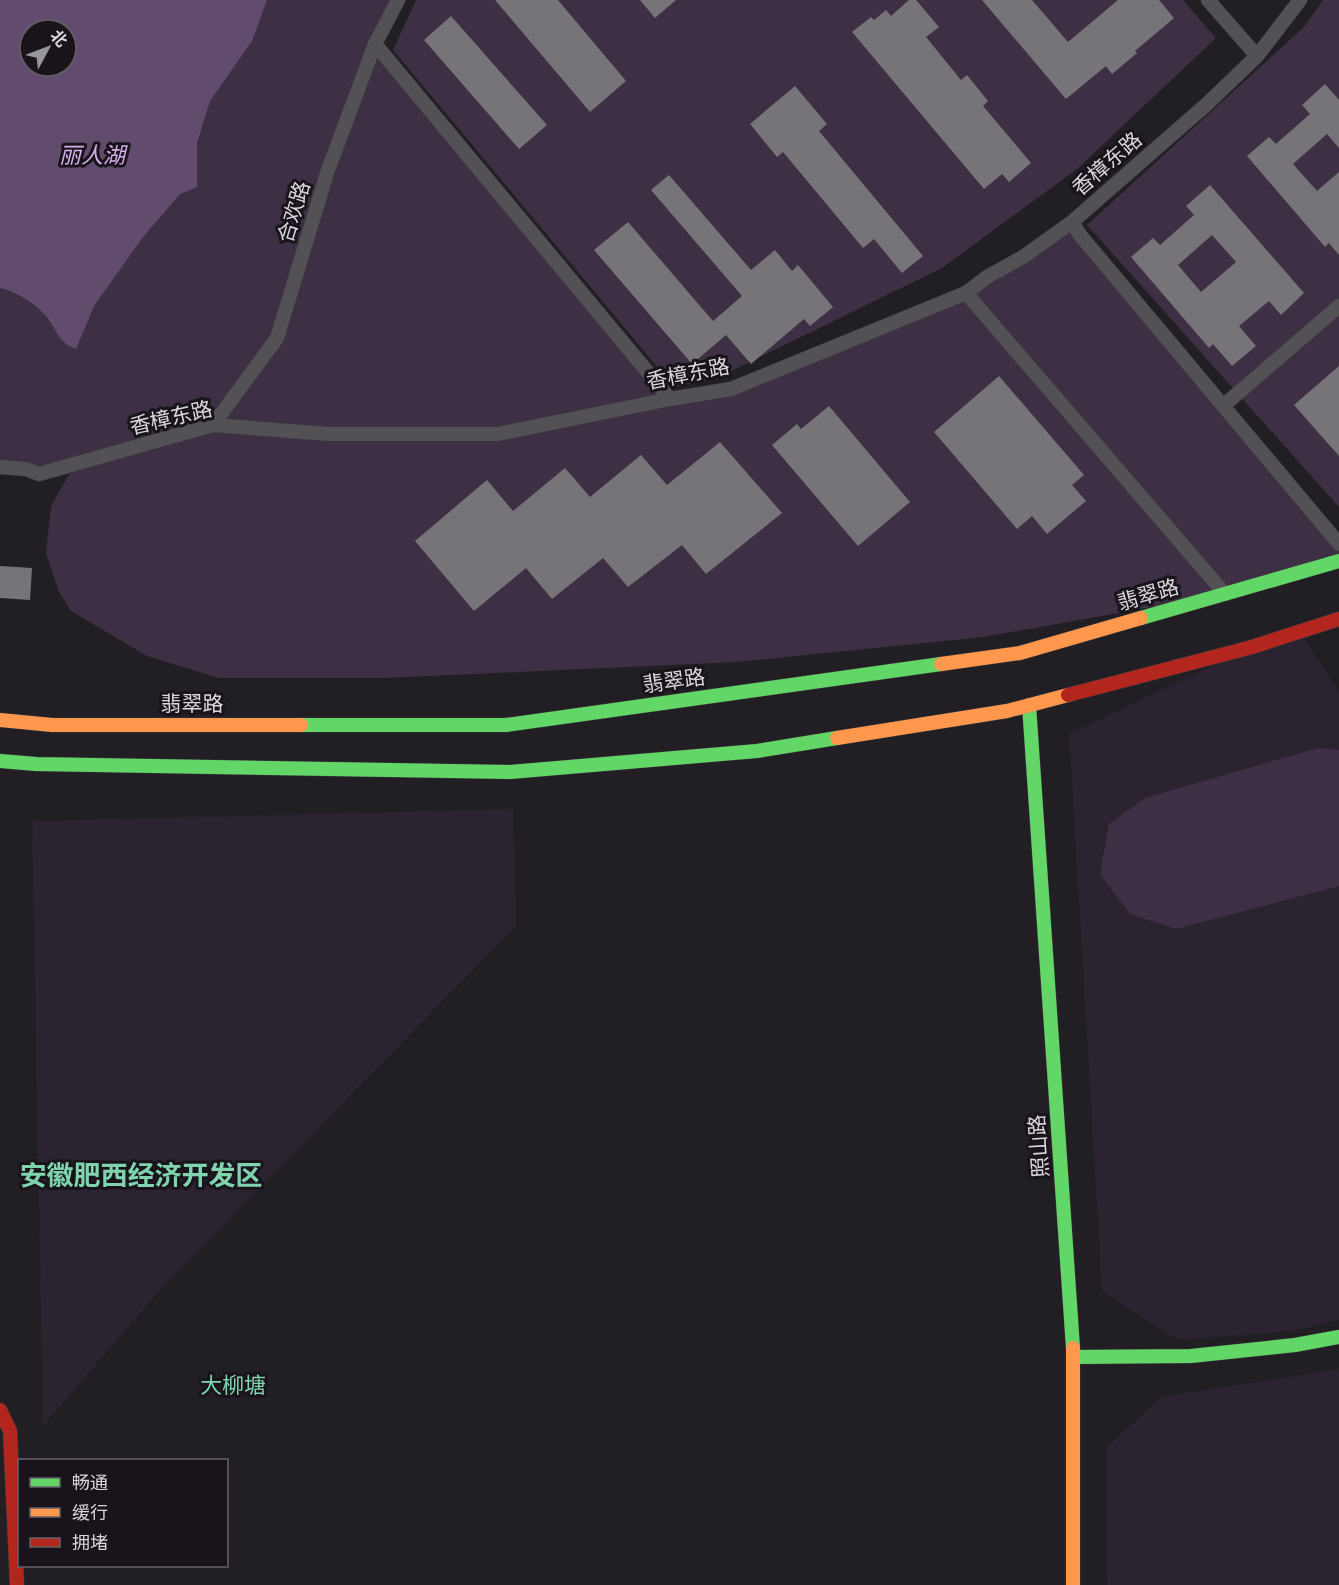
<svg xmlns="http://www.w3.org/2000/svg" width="1339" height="1585" font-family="Manrope,'Noto Sans SC',sans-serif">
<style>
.built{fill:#2b232f}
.green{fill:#3d3044;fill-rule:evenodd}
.water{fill:#624c6d;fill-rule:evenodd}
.building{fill:#767478;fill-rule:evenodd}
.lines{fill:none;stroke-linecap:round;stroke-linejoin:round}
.street-casing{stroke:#3c3a3e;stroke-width:15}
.fast-casing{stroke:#3c3a3e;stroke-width:15}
.slow-casing{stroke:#3c3a3e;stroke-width:15}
.jam-casing{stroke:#3c3a3e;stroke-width:15}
.street{stroke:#535155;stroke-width:14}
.fast{stroke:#63d668;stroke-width:14}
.slow{stroke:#ff974d;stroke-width:14}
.jam{stroke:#b3261e;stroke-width:14}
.labels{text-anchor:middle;stroke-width:6;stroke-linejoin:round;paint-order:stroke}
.street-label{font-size:21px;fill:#dad6dc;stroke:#19141b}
.water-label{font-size:22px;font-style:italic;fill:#d4aeea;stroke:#19141b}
.neighbourhood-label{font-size:22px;fill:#7fd3ad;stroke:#19141b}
.district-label{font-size:27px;font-weight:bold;fill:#7fd3ad;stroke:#19141b}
</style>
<rect width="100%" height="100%" fill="#211f23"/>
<path class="built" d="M 1300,632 L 1339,691 L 1339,1320 L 1293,1331 L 1177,1340 L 1102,1291 L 1069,734 L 1252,647 Z
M 513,809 L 516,926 L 159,1291 L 43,1426 L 32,821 Z
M 1339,1369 L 1339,1585 L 1107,1585 L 1106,1448 L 1161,1397 Z"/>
<path class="green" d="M 0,0 L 398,0 L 375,44 L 670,399 L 731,389 L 967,294 L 1072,223 L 1339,544 L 1339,561 L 1225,594 L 983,637 L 737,662 L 386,678 L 219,678 L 147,656 L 71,611 L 59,592 L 46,553 L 51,506 L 75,464 L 26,469 L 0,467 ZM 30,30 L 66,30 L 66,66 L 30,66 Z
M 416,0 L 1183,0 L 1216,38 L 1077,169 L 942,268 L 717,378 L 674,387 L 393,50 Z
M 1323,0 L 1339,0 L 1339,507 L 1087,225 L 1303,28 Z
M 1318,748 L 1339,750 L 1339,886 L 1176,929 L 1130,914 L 1100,874 L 1109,824 L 1145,798 Z"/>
<path class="water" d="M 0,0 L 267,0 L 252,41 L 210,101 L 197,143 L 197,187 L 180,194 L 143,237 L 94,306 L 76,349 C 56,341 58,330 45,315 C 35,303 15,291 0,288 ZM 30,30 L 66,30 L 66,66 L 30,66 Z"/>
<path class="building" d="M 495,0 L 558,0 L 626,81 L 590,112 Z
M 640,0 L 676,0 L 655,18 Z
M 909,0 L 916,0 L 939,27 L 926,37 L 961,80 L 967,75 L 988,101 L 983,106 L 1031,163 L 1009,182 L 1002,174 L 984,189 L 852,32 L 871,17 L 874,20 L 886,10 L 891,16 Z
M 982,0 L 1032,0 L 1068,42 L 1118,0 L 1159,0 L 1174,18 L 1135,51 L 1137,53 L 1112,74 L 1106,66 L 1066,99 Z
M 451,16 L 547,125 L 519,149 L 424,40 Z
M 1325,84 L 1339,100 L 1339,148 L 1327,134 L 1293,164 L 1317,191 L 1339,172 L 1339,255 L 1329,243 L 1325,247 L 1247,156 L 1269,137 L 1276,144 L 1310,114 L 1302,105 Z
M 795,86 L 827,124 L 819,131 L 923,256 L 902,273 L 874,239 L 863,248 L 783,152 L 777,157 L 750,124 Z
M 669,175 L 751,270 L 775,250 L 792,271 L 798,265 L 833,307 L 810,326 L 804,319 L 751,364 L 726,335 L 692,364 L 594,250 L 628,222 L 713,321 L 742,296 L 651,190 Z
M 1210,185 L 1304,293 L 1281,315 L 1269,301 L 1239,326 L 1256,346 L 1232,366 L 1213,344 L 1209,348 L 1131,257 L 1153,238 L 1160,245 L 1194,215 L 1186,206 ZM 1212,235 L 1236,262 L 1201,292 L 1178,265 Z
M 1339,366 L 1339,456 L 1294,405 Z
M 999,376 L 1084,475 L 1072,485 L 1086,501 L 1047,534 L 1032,516 L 1017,529 L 934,432 Z
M 829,406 L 910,502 L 858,546 L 772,445 L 797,424 L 801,429 Z
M 720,442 L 782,513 L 706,574 L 682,545 L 628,587 L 603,558 L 552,599 L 526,568 L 474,611 L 415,541 L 487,480 L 513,511 L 565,468 L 590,497 L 641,455 L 667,485 Z
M 0,566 L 32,568 L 30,600 L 0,598 Z"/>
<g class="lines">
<defs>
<path id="street" d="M 1208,0 L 1257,56
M 375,44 L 670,399
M 1072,222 L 1080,235 L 1339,544
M 966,293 L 1225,594
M 1223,406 L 1339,306
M 213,425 L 277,338 L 328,170 L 375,44 L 398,0
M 0,467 L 26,469 L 39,474 L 213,425 L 329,434 L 498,434 L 670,399 L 731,389 L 966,293 L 987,277 L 1023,257 L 1072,222 L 1207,104 L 1257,56 L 1300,0"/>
<path id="fast" d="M 1141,618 L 1339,561
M 1029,705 L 1073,1348
M 301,725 L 506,725 L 941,664
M 0,761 L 36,764 L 510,772 L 757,751 L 837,738
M 1074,1357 L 1191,1356 L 1295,1345 L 1339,1337"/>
<path id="slow" d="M 941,664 L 1020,653 L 1141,618
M 0,720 L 52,725 L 301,725
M 837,738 L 1007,711 L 1068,695
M 1073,1585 L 1073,1348"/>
<path id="jam" d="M 1068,695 L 1252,647 L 1339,619
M 0,1410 L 10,1431 L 17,1585"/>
</defs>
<use href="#street" class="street-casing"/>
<use href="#fast" class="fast-casing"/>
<use href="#slow" class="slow-casing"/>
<use href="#jam" class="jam-casing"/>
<use href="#street" class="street"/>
<use href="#fast" class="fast"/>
<use href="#slow" class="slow"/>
<use href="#jam" class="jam"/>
</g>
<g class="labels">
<g class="street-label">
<text transform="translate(1107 164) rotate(-41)" y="7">香樟东路</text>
<text transform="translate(294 212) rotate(-73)" y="7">合欢路</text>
<text transform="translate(688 374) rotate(-11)" y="7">香樟东路</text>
<text transform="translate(171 418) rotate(-13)" y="7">香樟东路</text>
<text transform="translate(1148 595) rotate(-16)" y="7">翡翠路</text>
<text transform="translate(674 681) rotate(-8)" y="7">翡翠路</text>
<text x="192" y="711">翡翠路</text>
<text transform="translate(1039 1146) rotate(-94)" y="7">照山路</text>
</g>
<g class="water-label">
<text x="92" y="163">丽人湖</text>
</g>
<g class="neighbourhood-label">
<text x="233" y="1393">大柳塘</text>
</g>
<g class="district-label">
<text x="141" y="1185">安徽肥西经济开发区</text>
</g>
</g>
<rect x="18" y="1459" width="210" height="108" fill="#19141b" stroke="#666268" stroke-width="1.5"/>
<rect x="30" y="1478" width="30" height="9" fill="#63d668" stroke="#666268" stroke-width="1.5"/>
<text x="72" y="1489" font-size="18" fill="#dad6dc">畅通</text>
<rect x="30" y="1508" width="30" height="9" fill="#ff974d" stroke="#666268" stroke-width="1.5"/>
<text x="72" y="1519" font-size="18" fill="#dad6dc">缓行</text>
<rect x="30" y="1538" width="30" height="9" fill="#b3261e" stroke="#666268" stroke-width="1.5"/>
<text x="72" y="1549" font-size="18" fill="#dad6dc">拥堵</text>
<g transform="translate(48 48) rotate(49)"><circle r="28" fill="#19141b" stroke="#666268" stroke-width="1.5"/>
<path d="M0-4.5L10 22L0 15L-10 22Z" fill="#99969b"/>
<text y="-9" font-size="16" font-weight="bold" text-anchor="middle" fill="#dad6dc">北</text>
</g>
</svg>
